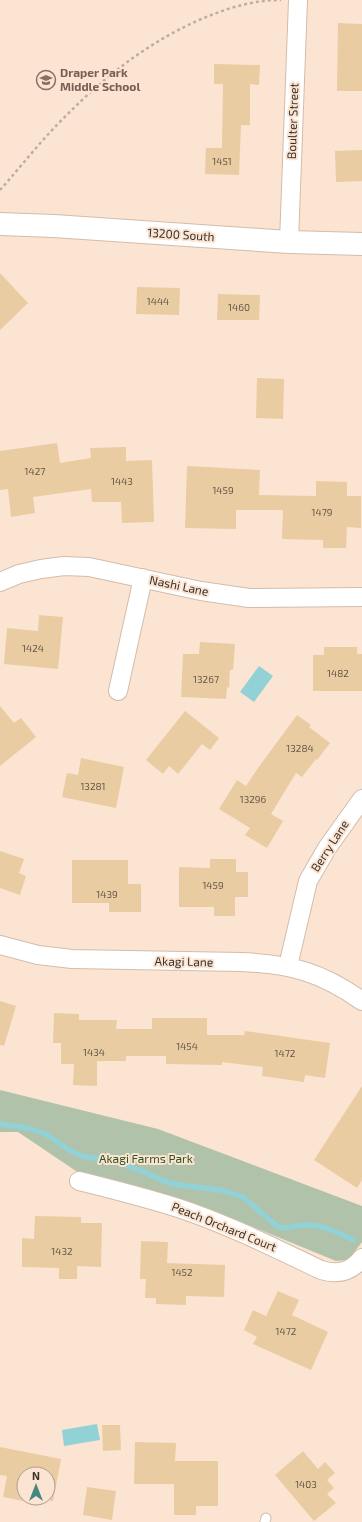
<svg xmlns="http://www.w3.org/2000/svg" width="362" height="1522" font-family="'Exo 2',sans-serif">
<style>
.green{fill:#b0c2aa}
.water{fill:#92d1d5}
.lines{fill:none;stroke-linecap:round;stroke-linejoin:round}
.stream{stroke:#92d1d5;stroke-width:5.5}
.building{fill:#e9cca2;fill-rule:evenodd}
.service-casing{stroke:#d3bcab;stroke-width:11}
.minor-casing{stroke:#d3bcab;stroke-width:20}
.tertiary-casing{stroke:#d3bcab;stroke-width:24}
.path{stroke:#c0ac9e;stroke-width:2.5;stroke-dasharray:3 3;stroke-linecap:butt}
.service{stroke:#fff;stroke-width:9}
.minor{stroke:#fff;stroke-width:18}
.tertiary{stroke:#fff;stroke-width:22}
.labels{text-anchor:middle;stroke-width:4;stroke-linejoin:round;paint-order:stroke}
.number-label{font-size:10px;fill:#665848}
.education-label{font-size:12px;font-weight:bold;fill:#785e54;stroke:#fce4d2;text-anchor:start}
.street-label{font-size:12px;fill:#3a312a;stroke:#fce4d2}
.park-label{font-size:12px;fill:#2c541e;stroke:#fce4d2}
</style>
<rect width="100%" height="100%" fill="#fce4d2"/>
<path class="green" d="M 0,1090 L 158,1129 L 362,1206 L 362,1242 L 348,1260 L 336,1261 L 241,1222 L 76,1171 L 18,1132 L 0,1132 Z"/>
<path class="water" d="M 259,666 L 273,676 L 254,702 L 240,692 Z
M 97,1424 L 100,1440 L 64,1446 L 62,1430 Z"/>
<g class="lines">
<path class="stream" d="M 0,1124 L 28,1128 L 46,1134 L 69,1150 L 82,1156 L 117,1162 L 144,1172 L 166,1182 L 179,1185 L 221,1190 L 243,1197 L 278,1227 C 289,1230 298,1224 309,1225 C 325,1226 339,1233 353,1240"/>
</g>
<path class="building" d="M 338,23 L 362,24 L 362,91 L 337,91 Z
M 214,64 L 260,65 L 259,85 L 250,84 L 250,125 L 241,125 L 239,175 L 205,174 L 206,148 L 222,148 L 223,84 L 214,84 Z
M 362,150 L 362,181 L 336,182 L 335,151 Z
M 0,273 L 28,303 L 0,330 Z
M 137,287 L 180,288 L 179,315 L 136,314 Z
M 218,294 L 260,295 L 259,320 L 217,320 Z
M 257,378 L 284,379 L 283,419 L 256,418 Z
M 57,443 L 60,463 L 91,458 L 90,448 L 126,447 L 126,461 L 152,460 L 154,522 L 122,523 L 121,502 L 92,502 L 91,489 L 33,497 L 35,513 L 11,517 L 8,489 L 0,490 L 0,451 Z
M 187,466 L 260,470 L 259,495 L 316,496 L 316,481 L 347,482 L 347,496 L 361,496 L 361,528 L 347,527 L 346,548 L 323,548 L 323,540 L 282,539 L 283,510 L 236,510 L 236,529 L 185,528 Z
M 39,615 L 63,617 L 58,669 L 4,664 L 7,628 L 38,631 Z
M 200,642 L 235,644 L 233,670 L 230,670 L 229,688 L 227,687 L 226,699 L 181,697 L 183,654 L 199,654 Z
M 324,647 L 357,647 L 357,654 L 362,654 L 362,691 L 313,691 L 313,655 L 324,655 Z
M 0,706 L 14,723 L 21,718 L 36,737 L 0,766 Z
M 185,711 L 219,738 L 210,750 L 202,744 L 178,774 L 169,766 L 163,774 L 146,760 Z
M 297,715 L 311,725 L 309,727 L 330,743 L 317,760 L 316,759 L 302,777 L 296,773 L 271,814 L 283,821 L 267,848 L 245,835 L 250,828 L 219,809 L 237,780 L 246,786 L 258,768 Z
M 81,758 L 124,767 L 116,808 L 62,797 L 67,773 L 78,775 Z
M 0,851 L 24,859 L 19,873 L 26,876 L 20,895 L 0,888 Z
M 210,859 L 236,859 L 236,872 L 248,872 L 248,897 L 235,897 L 235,916 L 214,916 L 214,907 L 179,907 L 179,867 L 210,868 Z
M 72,860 L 128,860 L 128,884 L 141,884 L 141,912 L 109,912 L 109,903 L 72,903 Z
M 0,1001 L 16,1006 L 4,1046 L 0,1045 Z
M 54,1013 L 79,1014 L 79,1020 L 117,1020 L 116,1029 L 152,1029 L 152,1018 L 207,1018 L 207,1035 L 244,1035 L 245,1031 L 330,1043 L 325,1078 L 305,1075 L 304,1082 L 262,1076 L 263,1067 L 222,1062 L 222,1065 L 166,1064 L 166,1056 L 126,1056 L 126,1061 L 97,1061 L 97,1086 L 73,1085 L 74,1064 L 61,1064 L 61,1043 L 53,1043 Z
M 362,1086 L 362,1180 L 357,1188 L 314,1160 Z
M 35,1216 L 81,1217 L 81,1223 L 102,1223 L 101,1267 L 77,1266 L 77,1279 L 59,1279 L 59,1268 L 22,1267 L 22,1238 L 34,1239 Z
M 141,1241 L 168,1242 L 167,1263 L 225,1265 L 224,1297 L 186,1296 L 186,1305 L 156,1304 L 156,1298 L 145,1298 L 146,1279 L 140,1279 Z
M 278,1291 L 299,1300 L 292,1315 L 328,1332 L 311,1370 L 253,1344 L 257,1337 L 244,1330 L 253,1310 L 266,1316 Z
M 102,1425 L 120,1425 L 121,1450 L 103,1451 Z
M 135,1442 L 176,1443 L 175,1461 L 218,1461 L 218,1506 L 196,1506 L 196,1515 L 174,1515 L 174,1484 L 134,1484 Z
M 0,1447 L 61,1459 L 53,1501 L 39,1498 L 38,1504 L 3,1497 L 7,1476 L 0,1475 ZM 24,1474 L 48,1474 L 48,1498 L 24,1498 Z
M 303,1451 L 318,1469 L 325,1462 L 335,1473 L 327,1480 L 334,1488 L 327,1494 L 336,1503 L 314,1521 L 275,1475 Z
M 87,1487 L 116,1491 L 112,1520 L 83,1515 Z"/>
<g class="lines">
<defs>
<path id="service" d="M 265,1522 L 266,1518"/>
<path id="minor" d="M 289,242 L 298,0
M 0,582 L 19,574 L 41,569 L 64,566 L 89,567 L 201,591 L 249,598 L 362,597
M 118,691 L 143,578
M 0,945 L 38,955 L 72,959 L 241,962 C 291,964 321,972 362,1001
M 288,966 L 308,881 L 327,848 L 362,799
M 79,1181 C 115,1190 152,1199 187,1211 C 233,1227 277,1249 321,1270 C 338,1275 351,1272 362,1258"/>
<path id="tertiary" d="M 0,224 L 54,226 L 289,242 L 362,244"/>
</defs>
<use href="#service" class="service-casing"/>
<use href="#minor" class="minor-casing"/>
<use href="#tertiary" class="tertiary-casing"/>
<path class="path" d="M 0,190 C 18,170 35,148 54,128 C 97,83 141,46 199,20 C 225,9 251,0 281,0"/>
<use href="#service" class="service"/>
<use href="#minor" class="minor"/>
<use href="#tertiary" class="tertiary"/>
</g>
<defs>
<symbol id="school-ring" viewBox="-11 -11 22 22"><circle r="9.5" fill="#fce4d2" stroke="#8d6e63" stroke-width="1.5"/><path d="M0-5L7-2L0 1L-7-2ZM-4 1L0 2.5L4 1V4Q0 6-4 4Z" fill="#8d6e63"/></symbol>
</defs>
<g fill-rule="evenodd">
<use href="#school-ring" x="35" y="69" width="22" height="22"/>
</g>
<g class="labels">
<g class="number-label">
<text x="222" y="165">1451</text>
<text x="158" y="305">1444</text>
<text x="239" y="311">1460</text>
<text x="35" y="475">1427</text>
<text x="122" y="485">1443</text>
<text x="223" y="494">1459</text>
<text x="322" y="516">1479</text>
<text x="33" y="652">1424</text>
<text x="338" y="677">1482</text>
<text x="206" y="683">13267</text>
<text x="300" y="752">13284</text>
<text x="93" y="790">13281</text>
<text x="253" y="803">13296</text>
<text x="213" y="889">1459</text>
<text x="107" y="898">1439</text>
<text x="187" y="1050">1454</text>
<text x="94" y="1056">1434</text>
<text x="285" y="1057">1472</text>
<text x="62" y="1255">1432</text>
<text x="182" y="1276">1452</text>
<text x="286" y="1335">1472</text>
<text x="306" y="1488">1403</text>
</g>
<g class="education-label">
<text x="60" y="77">Draper Park<tspan x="60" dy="14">Middle School</tspan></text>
</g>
<g class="street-label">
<text transform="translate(293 121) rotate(-88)" y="4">Boulter Street</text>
<text transform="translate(181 235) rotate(4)" y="4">13200 South</text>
<text transform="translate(179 586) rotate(12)" y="4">Nashi Lane</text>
<text transform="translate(330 846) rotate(-57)" y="4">Berry Lane</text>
<text transform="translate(184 962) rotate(1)" y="4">Akagi Lane</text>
<text transform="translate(224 1227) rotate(22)" y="4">Peach Orchard Court</text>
</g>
<g class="park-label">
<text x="146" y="1163">Akagi Farms Park</text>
</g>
</g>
<g transform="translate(36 1486)"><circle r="19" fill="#fce4d2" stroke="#ae9c8f"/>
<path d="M0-3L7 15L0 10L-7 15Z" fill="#438982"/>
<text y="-6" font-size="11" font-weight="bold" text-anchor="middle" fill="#3a312a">N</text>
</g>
</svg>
